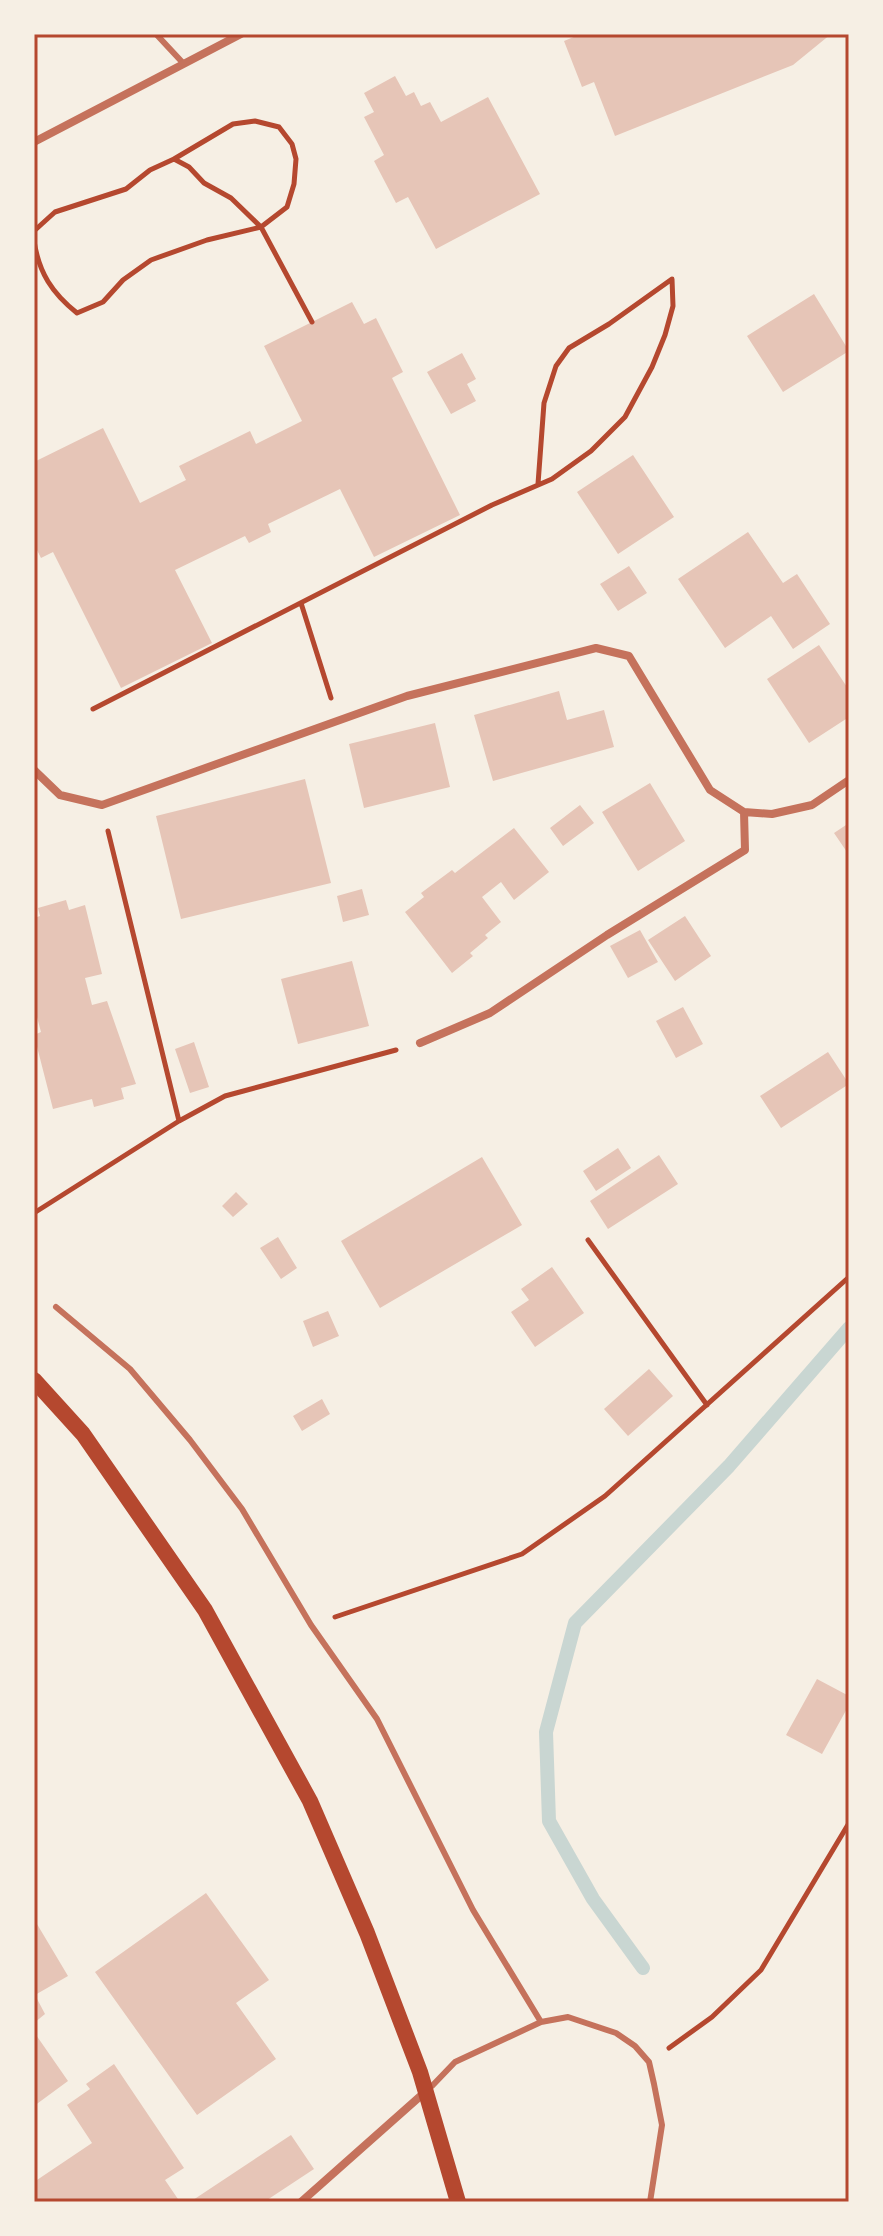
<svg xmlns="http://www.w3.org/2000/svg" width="883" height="2236" font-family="Signika,sans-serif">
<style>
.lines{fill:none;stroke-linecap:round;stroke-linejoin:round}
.stream{stroke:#c9d6d2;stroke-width:14}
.building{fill:#e6c5b7}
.path{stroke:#b5482f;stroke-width:5}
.service{stroke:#c5725c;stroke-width:6}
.minor{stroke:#c5725c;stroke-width:8}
.secondary{stroke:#b5482f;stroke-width:16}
.neatline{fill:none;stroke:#b5482f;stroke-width:3}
</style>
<rect width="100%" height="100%" fill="#f6efe4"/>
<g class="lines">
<path class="stream" d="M 643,1968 L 593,1899 L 549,1821 L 546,1732 L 575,1623 L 729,1466 L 849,1328"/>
</g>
<path class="building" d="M 581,34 L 831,34 L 793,65 L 615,136 L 594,82 L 582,87 L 564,41 Z
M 395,76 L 406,96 L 414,92 L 421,106 L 430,102 L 441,122 L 488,97 L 540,194 L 436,249 L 408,197 L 396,203 L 374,161 L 384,155 L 364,117 L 374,112 L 364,93 Z
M 814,294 L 849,351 L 783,392 L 747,336 Z
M 352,302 L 364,324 L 376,318 L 403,372 L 392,378 L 460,515 L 374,557 L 340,489 L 268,524 L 271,532 L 249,543 L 245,536 L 175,570 L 212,643 L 121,688 L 53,552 L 41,558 L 34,544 L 34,462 L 103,428 L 140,503 L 186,480 L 179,466 L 250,431 L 256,444 L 302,421 L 264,346 Z
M 462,353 L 476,379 L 467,384 L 476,401 L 451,414 L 427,372 Z
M 633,455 L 674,517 L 618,554 L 577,492 Z
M 748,532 L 783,583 L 797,574 L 830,624 L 793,649 L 771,616 L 725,648 L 678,579 Z
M 629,566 L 647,593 L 618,611 L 600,584 Z
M 819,645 L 849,690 L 849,717 L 809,743 L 767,679 Z
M 559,691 L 567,720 L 604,710 L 614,747 L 493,781 L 474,715 Z
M 435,723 L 450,787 L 364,808 L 349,744 Z
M 305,779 L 331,883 L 181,919 L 156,816 Z
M 650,783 L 685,841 L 638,871 L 602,812 Z
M 580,805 L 594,823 L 563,846 L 550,828 Z
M 849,823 L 849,855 L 834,833 Z
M 514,828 L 549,872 L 514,900 L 501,882 L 482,897 L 501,922 L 485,935 L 488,938 L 470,953 L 473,956 L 452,973 L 405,912 L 424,897 L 421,893 L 452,870 L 455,873 Z
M 362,889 L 369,915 L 343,922 L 337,896 Z
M 66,900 L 69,910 L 85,905 L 102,974 L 85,978 L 92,1005 L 107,1001 L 136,1084 L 121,1088 L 124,1099 L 94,1107 L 92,1099 L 53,1109 L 34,1035 L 41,1032 L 34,1006 L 34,918 L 40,916 L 38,908 Z
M 685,916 L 711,956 L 675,981 L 648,940 Z
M 640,930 L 658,962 L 628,978 L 610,946 Z
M 352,961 L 369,1026 L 298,1044 L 281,979 Z
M 683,1007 L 703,1044 L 676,1058 L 656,1021 Z
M 194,1042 L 209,1087 L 190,1093 L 175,1049 Z
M 828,1052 L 849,1084 L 781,1128 L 760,1096 Z
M 618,1148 L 631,1168 L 596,1191 L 583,1171 Z
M 659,1155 L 678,1184 L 608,1229 L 590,1201 Z
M 482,1157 L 522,1225 L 380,1308 L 341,1241 Z
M 236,1192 L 248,1204 L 233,1217 L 222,1206 Z
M 278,1237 L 297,1268 L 281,1279 L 260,1248 Z
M 552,1267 L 584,1313 L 535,1347 L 511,1312 L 529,1300 L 521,1289 Z
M 328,1311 L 339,1336 L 313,1347 L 303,1321 Z
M 649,1369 L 673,1396 L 628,1436 L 604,1409 Z
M 322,1399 L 330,1414 L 302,1431 L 293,1416 Z
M 817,1679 L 849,1696 L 849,1705 L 822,1754 L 786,1735 Z
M 206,1893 L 269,1980 L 236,2003 L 276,2059 L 197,2115 L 95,1972 Z
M 34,1919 L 68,1976 L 35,1995 L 45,2014 L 34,2023 Z
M 34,2032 L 68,2081 L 34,2106 Z
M 114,2064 L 184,2168 L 165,2180 L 180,2202 L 34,2202 L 34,2182 L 92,2143 L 67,2105 L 90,2089 L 86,2084 Z
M 291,2135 L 314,2169 L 264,2202 L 190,2202 Z"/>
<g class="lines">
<path class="path" d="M 34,231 L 55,212 L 126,189 L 150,170 L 174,159 L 189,167 L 204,183 L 231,198 L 261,227 L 312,322
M 34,241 C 39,273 52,293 77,313 L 103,302 L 123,280 L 151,260 L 207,240 L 261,227 L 287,207 L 294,184 L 296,159 L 292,144 L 279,127 L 255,121 L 233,124 L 174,159
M 301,603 L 331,698
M 93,709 L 492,505 L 552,479 L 591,451 L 625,417 L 652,367 L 665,335 L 673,306 L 672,279 L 609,324 L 569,348 L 556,366 L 544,403 L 538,484
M 108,831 L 179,1121
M 34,1213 L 179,1121 L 225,1096 L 396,1050
M 588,1240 L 707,1405
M 335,1617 L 522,1554 L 605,1496 L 849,1277
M 669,2048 L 712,2017 L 761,1970 L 849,1823"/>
<path class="service" d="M 156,34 L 183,63
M 56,1307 L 130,1369 L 190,1440 L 242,1509 L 311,1625 L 377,1719 L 473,1910 L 541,2022
M 432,2086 L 455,2062 L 541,2022 L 568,2017 L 616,2033 L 635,2046 L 649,2062 L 654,2084 L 662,2125 L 650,2202"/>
<path class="minor" d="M 34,142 L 241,34
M 34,770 L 60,795 L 102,805 L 407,696 L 596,648 L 629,656 L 710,790 L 744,812 L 772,814 L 812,805 L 849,780
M 420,1043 L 490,1013 L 607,935 L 745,850 L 744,812
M 301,2202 L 425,2092"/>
<path class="secondary" d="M 34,1380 L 83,1434 L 205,1610 L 310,1801 L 367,1933 L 420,2072 L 458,2202"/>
</g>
<rect width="883" height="2236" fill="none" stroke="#f6efe4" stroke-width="72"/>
<rect x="36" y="36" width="811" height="2164" class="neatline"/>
</svg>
